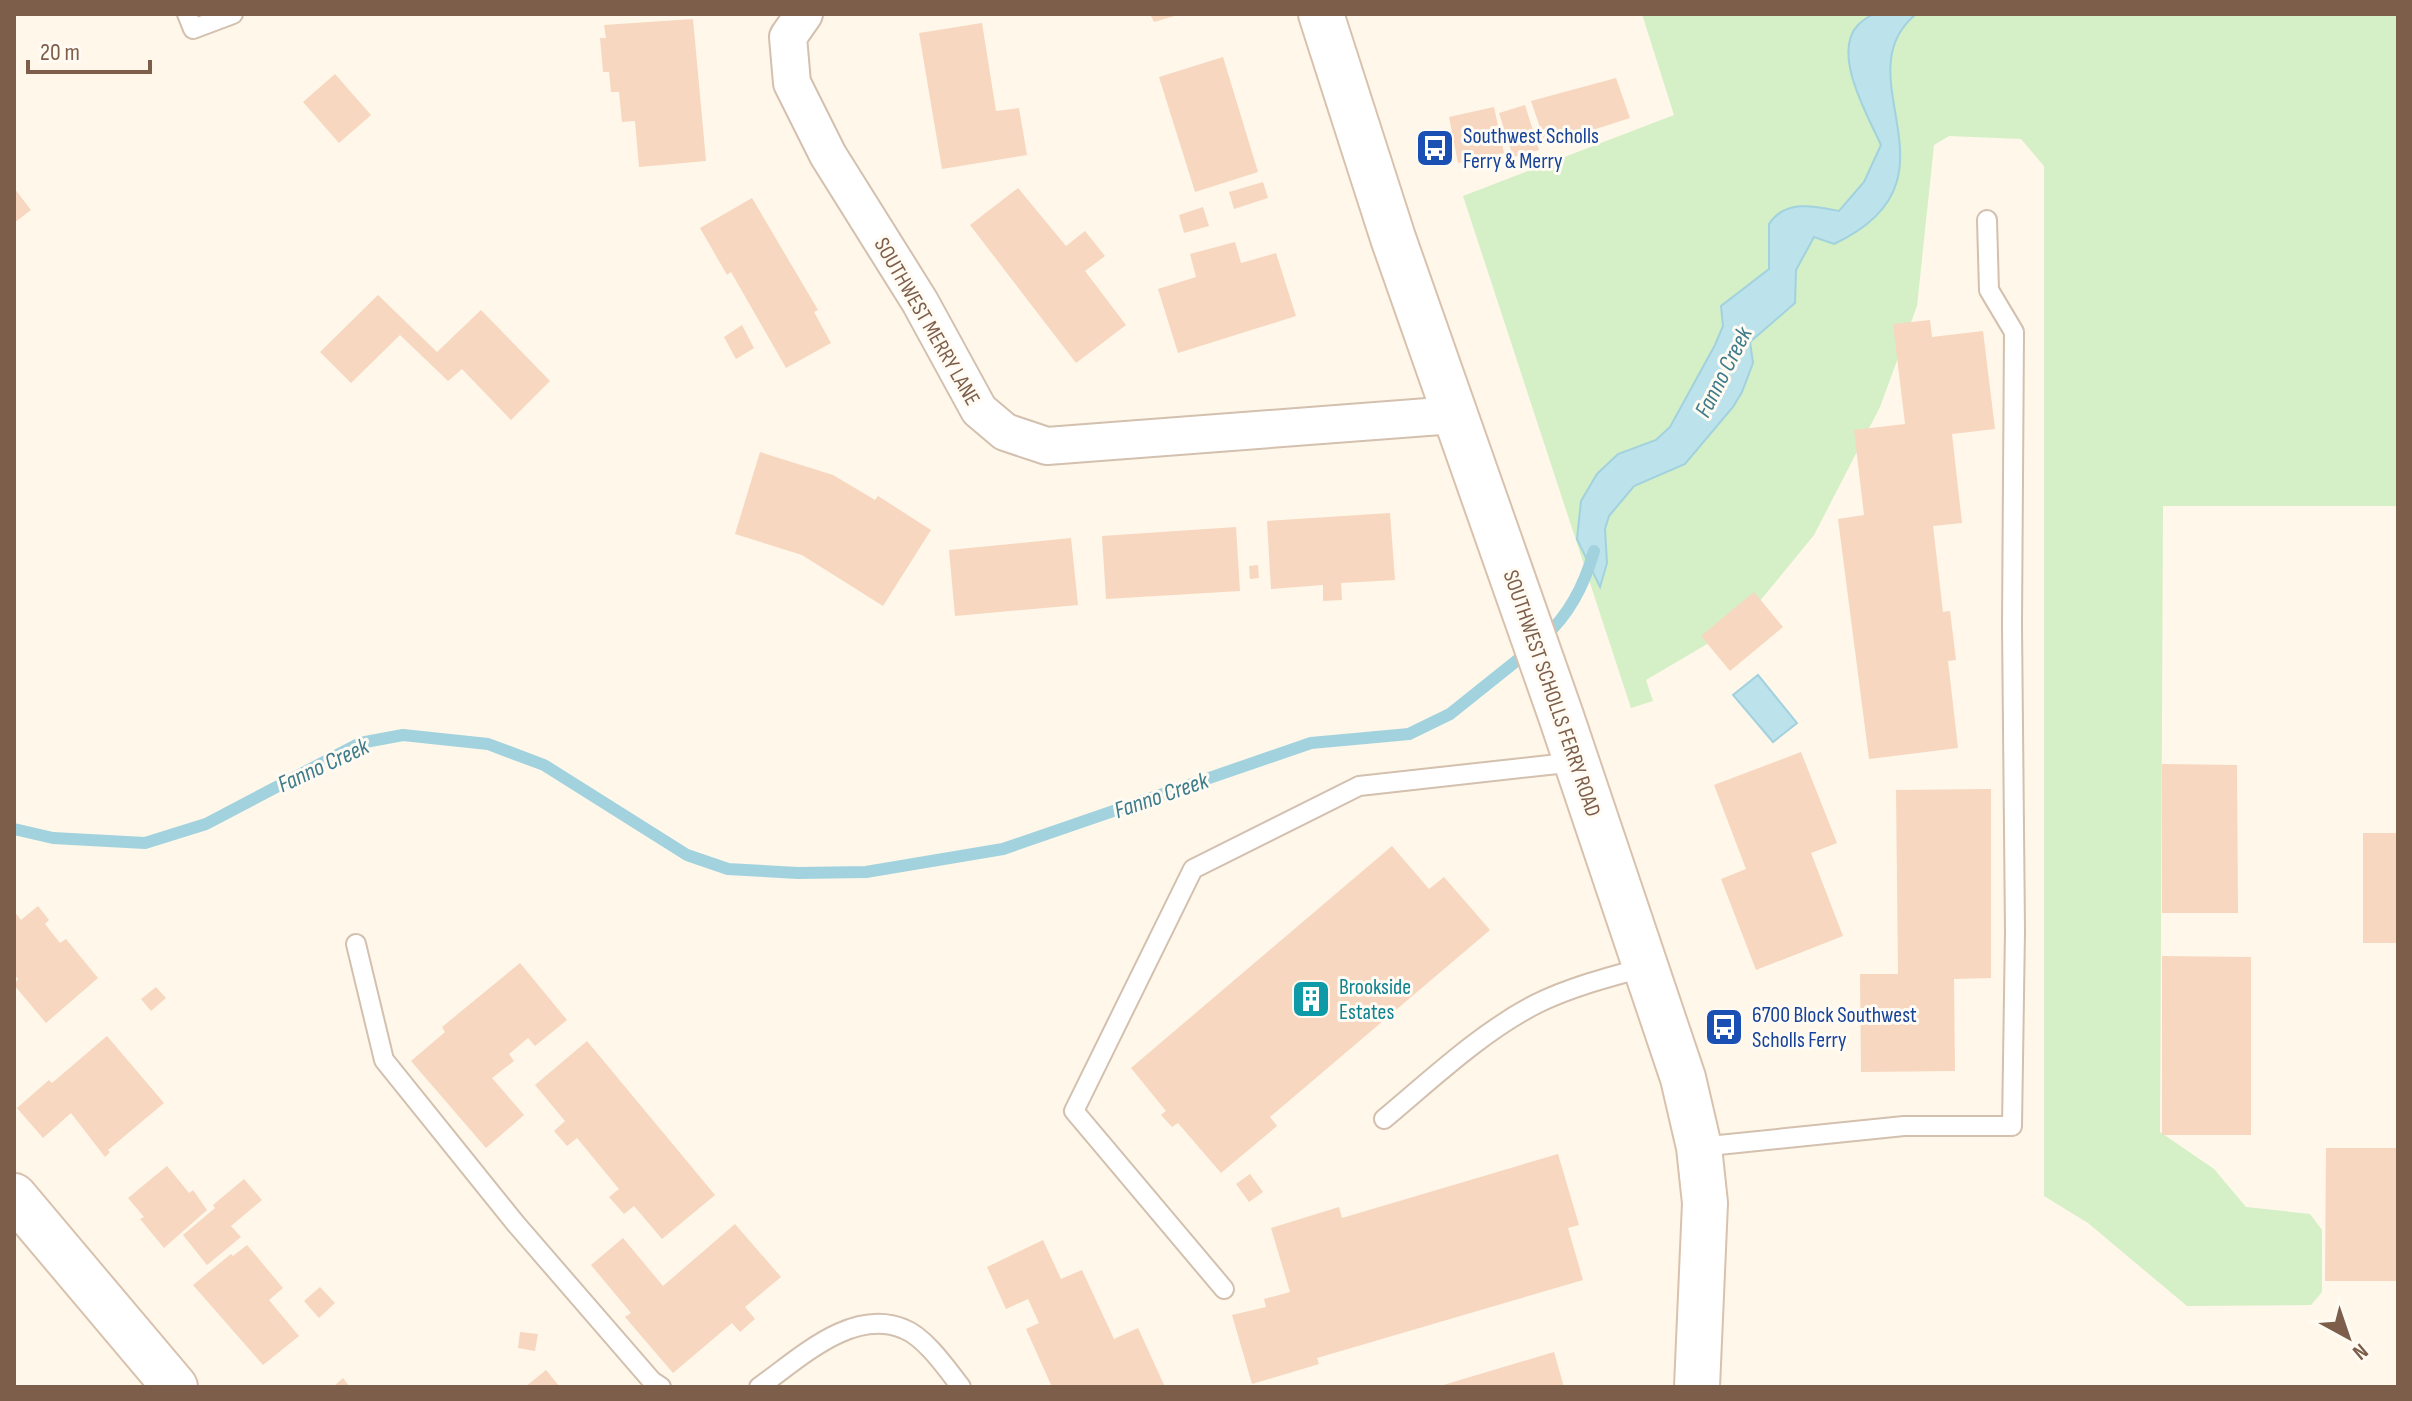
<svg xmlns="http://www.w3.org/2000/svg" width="2412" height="1401" font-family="'Sofia Sans Condensed',sans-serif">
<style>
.green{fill:#d5efc6}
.water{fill:#bce2eb;stroke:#a1d2de;stroke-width:2}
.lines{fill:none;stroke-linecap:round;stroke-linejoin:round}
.stream{stroke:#a1d2de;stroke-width:12}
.building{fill:#f7d7bf}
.service-casing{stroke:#d3c0ae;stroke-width:22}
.minor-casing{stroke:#d3c0ae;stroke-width:40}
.secondary-casing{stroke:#d9c2ad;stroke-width:48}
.service{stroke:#fff;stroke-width:18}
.minor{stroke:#fff;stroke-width:36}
.secondary{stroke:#fff;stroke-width:44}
.labels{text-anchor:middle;stroke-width:6;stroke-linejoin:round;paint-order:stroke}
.transit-label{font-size:22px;fill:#164399;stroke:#fffbf3;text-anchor:start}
.street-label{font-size:22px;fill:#7d5e4a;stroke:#fffbf3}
.culture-label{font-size:22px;fill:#0d838f;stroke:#fffbf3;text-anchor:start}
.water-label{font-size:24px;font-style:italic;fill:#3e7b8b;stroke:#fffbf3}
</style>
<rect width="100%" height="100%" fill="#fef7ea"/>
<path class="green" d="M 1642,14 L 2398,14 L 2398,506 L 2163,506 L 2160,1132 L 2214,1169 L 2246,1207 L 2310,1214 L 2322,1230 L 2322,1292 L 2311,1305 L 2187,1306 L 2088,1223 L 2044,1196 L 2044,166 L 2021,139 L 1949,136 L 1934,145 L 1917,306 L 1880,407 L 1814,535 L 1741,624 L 1646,680 L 1653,701 L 1631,708 L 1463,196 L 1674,115 Z"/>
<path class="water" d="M 1873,14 L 1916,14 C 1840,77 1971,180 1834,244 L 1814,237 L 1796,270 L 1795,303 L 1750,342 L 1753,363 L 1742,392 L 1733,407 L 1685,464 L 1634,486 L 1609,516 L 1605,529 L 1607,563 L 1600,587 L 1577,539 L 1581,501 L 1597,474 L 1618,454 L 1656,440 L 1670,427 L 1715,345 L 1723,326 L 1721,306 L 1769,269 L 1769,224 C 1785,199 1815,206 1839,211 L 1864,182 L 1881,145 C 1868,116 1831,53 1858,25 C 1862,21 1868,17 1873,14 Z
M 1758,675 L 1797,723 L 1773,742 L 1733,695 Z"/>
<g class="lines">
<path class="stream" d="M 1544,637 C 1569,615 1585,583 1594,551
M 14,829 L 53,838 L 145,843 L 206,824 L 360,743 L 403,735 L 488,744 L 544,765 L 687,855 L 728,869 L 798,873 L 866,872 L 1003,849 L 1311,743 L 1409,734 L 1450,714 L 1530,650"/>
</g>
<path class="building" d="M 1150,14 L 1178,14 L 1178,15 L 1154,22 Z
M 693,19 L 706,161 L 639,167 L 635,121 L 622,122 L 619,92 L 611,92 L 609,72 L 603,72 L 600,38 L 606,38 L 604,25 Z
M 982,23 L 996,111 L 1019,108 L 1027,155 L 942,169 L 919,33 Z
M 1223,57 L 1258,172 L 1195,192 L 1159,77 Z
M 335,74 L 371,115 L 339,143 L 303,102 Z
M 1616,78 L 1630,118 L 1546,145 L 1531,101 Z
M 1525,105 L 1539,150 L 1513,157 L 1499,113 Z
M 1494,107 L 1504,153 L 1458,163 L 1449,117 Z
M 1263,182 L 1268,198 L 1234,209 L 1229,192 Z
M 14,188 L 31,210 L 14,223 Z
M 1018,188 L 1066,246 L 1085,231 L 1105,256 L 1085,271 L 1126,325 L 1076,363 L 970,225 Z
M 752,198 L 818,310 L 814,312 L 831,343 L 786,368 L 731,272 L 727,275 L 700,228 Z
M 1203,207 L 1209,226 L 1184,233 L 1179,215 Z
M 1235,242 L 1241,263 L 1276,253 L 1296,316 L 1178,353 L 1158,289 L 1196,277 L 1190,254 Z
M 378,295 L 437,352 L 481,310 L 550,381 L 511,420 L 462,369 L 448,381 L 400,335 L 351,383 L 320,352 Z
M 1930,320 L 1932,337 L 1983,331 L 1995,429 L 1952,434 L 1962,523 L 1933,526 L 1943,612 L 1950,611 L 1956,660 L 1948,661 L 1958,748 L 1869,759 L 1838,519 L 1864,515 L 1854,430 L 1905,424 L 1893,324 Z
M 742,325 L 754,348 L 736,359 L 724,337 Z
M 760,452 L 833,475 L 875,500 L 878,496 L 931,530 L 883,606 L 802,555 L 735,534 Z
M 1390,513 L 1395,580 L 1341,583 L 1342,600 L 1323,601 L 1323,585 L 1271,589 L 1267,521 Z
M 1236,527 L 1240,591 L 1106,599 L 1102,536 Z
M 1071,538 L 1078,605 L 955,616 L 949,550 Z
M 1258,565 L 1259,578 L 1250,579 L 1249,566 Z
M 1754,592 L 1783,627 L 1730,671 L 1701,636 Z
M 1801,752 L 1837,843 L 1811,853 L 1843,936 L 1756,970 L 1721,879 L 1746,869 L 1714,785 Z
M 2162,764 L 2237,765 L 2238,913 L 2162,913 Z
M 1991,789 L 1991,978 L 1954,979 L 1955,1071 L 1861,1072 L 1860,974 L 1898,974 L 1896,790 Z
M 2363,833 L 2398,833 L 2398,943 L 2363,943 Z
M 1392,846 L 1429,889 L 1444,877 L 1490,930 L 1270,1117 L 1277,1126 L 1221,1173 L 1178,1123 L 1172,1127 L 1161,1115 L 1166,1111 L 1131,1068 Z
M 38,906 L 49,920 L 45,924 L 60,943 L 66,939 L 98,978 L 46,1023 L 14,985 L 18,979 L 14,974 L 14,911 L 21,920 Z
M 2162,956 L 2251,957 L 2251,1135 L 2162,1135 Z
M 520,963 L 567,1020 L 535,1046 L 528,1038 L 509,1054 L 514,1061 L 492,1078 L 524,1115 L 486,1148 L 411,1061 L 445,1032 L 442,1027 Z
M 156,987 L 166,998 L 151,1011 L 141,999 Z
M 107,1036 L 164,1103 L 108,1150 L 110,1152 L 105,1157 L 71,1113 L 43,1138 L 17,1108 L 49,1080 L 52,1083 Z
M 587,1041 L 715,1195 L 662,1239 L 634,1206 L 624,1214 L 609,1197 L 619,1189 L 577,1138 L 567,1146 L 554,1131 L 565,1121 L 535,1085 Z
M 2326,1148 L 2398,1148 L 2398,1281 L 2325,1281 Z
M 1558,1154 L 1579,1225 L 1568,1228 L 1583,1280 L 1317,1358 L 1319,1364 L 1252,1384 L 1232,1315 L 1266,1307 L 1264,1299 L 1290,1292 L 1271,1228 L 1339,1207 L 1342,1218 Z
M 167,1166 L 189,1193 L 193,1190 L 207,1210 L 164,1248 L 140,1219 L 144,1217 L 128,1198 Z
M 1250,1174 L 1263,1192 L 1249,1202 L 1236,1184 Z
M 244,1179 L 262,1200 L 231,1226 L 241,1237 L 207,1265 L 183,1235 L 215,1208 L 213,1205 Z
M 735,1224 L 781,1277 L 745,1307 L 755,1319 L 740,1332 L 732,1323 L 673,1373 L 625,1317 L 631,1313 L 591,1265 L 623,1238 L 663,1286 Z
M 1043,1240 L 1061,1279 L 1082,1270 L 1114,1339 L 1138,1328 L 1165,1387 L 1052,1387 L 1026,1329 L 1039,1323 L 1028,1299 L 1006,1309 L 987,1267 Z
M 247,1245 L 283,1288 L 269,1300 L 299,1336 L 263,1365 L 193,1285 L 231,1254 L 233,1256 Z
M 320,1287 L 335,1303 L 319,1318 L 304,1301 Z
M 520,1332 L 538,1334 L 535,1351 L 518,1348 Z
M 1554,1352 L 1564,1387 L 1440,1387 L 1440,1386 Z
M 546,1370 L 560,1387 L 525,1387 Z
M 343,1378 L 350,1387 L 333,1387 Z"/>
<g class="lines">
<defs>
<path id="service" d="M 187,14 L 193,29 L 233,14
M 356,944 L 384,1060 L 516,1224 L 652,1381 L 661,1387
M 1384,1119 C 1432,1079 1480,1033 1536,1004 C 1570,987 1609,977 1646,967
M 1699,1147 L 1904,1126 L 2012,1126 L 2015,931 L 2012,625 L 2014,332 L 1989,290 L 1987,220
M 1224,1289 L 1074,1111 L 1193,869 L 1359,786 L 1576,762
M 759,1387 C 799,1359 852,1307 904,1329 C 925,1337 947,1369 961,1387"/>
<path id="minor" d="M 804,14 L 788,37 L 792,83 L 828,155 L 920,302 L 979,410 L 1005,432 L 1047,446 L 1454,415"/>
<path id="secondary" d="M 1321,14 L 1393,238 L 1561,716 L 1683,1078 L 1699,1147 L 1705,1203 L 1697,1387
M 14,1196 L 175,1387"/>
</defs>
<use href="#service" class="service-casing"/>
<use href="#minor" class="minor-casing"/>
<use href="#secondary" class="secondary-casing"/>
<use href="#service" class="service"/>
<use href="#minor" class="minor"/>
<use href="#secondary" class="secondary"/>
</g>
<defs>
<symbol id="bus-square" viewBox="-11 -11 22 22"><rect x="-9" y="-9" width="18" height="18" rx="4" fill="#1a4fb4" stroke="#fffbf3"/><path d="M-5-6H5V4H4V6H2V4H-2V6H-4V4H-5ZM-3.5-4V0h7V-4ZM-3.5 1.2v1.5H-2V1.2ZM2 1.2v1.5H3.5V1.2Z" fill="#fff"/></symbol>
<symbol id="building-square" viewBox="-11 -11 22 22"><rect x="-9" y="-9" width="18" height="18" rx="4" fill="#0f9aa8" stroke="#fffbf3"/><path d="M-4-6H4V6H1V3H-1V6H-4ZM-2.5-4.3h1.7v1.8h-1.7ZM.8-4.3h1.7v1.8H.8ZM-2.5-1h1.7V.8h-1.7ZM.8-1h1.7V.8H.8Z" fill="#fff"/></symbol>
</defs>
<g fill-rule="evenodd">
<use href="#bus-square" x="1413" y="126" width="44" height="44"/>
<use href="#building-square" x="1289" y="977" width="44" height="44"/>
<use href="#bus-square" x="1702" y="1005" width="44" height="44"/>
</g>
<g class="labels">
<g class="transit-label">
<text x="1463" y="143">Southwest Scholls<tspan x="1463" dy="25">Ferry &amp; Merry</tspan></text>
<text x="1752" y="1022">6700 Block Southwest<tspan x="1752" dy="25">Scholls Ferry</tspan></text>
</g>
<g class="street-label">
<text transform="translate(928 321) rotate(60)" y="8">SOUTHWEST MERRY LANE</text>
<text transform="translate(1553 693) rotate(71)" y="8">SOUTHWEST SCHOLLS FERRY ROAD</text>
</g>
<g class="culture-label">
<text x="1339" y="994">Brookside<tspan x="1339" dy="25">Estates</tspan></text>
</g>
<g class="water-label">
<text transform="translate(1723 372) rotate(-63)" y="8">Fanno Creek</text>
<text transform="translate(323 765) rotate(-25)" y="8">Fanno Creek</text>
<text transform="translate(1161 795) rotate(-19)" y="8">Fanno Creek</text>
</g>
</g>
<rect width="2412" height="1401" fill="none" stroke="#7d5e4a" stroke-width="32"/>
<g transform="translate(2348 1337) rotate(140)" stroke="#fffbf3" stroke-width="6" paint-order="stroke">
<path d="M0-6L14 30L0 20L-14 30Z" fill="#7d5e4a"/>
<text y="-12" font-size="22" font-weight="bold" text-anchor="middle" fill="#7d5e4a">N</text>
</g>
<path d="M28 60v12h122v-12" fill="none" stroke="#7d5e4a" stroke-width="4"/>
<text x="40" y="60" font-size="24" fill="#7d5e4a" stroke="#fffbf3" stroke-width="6" paint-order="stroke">20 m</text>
</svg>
